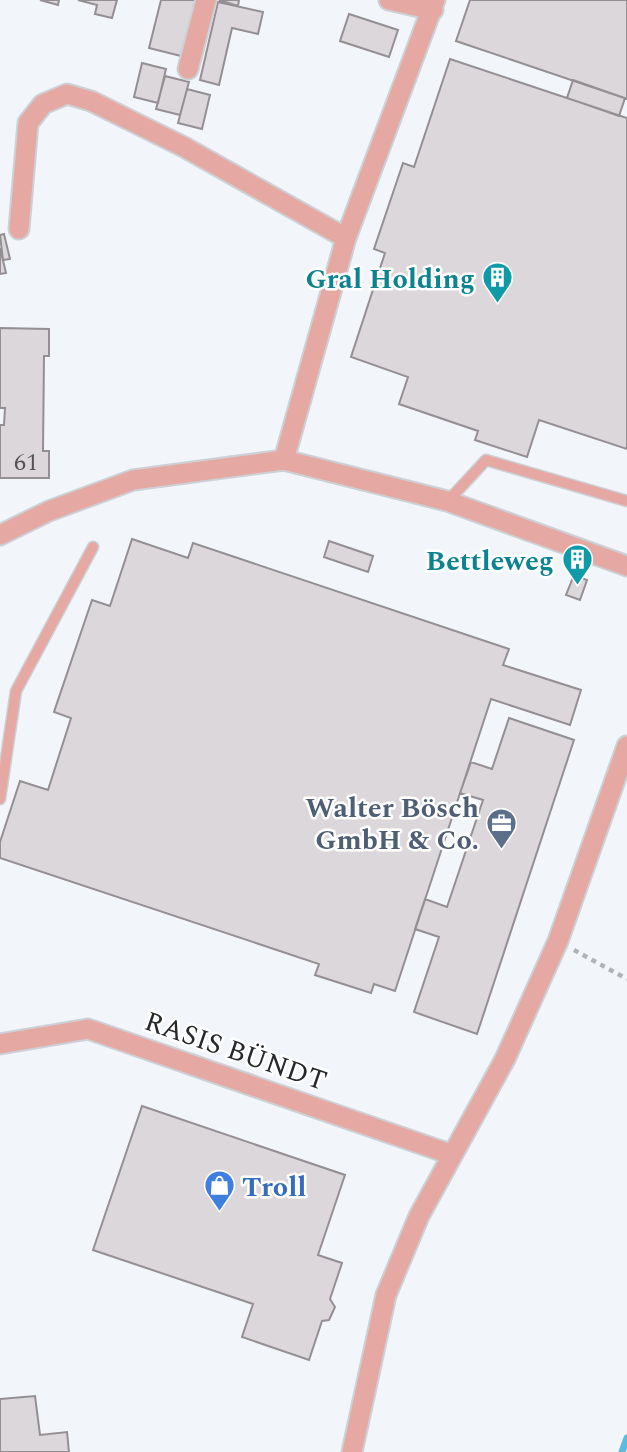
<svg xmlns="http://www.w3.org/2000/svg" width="627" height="1452" font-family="Spectral,serif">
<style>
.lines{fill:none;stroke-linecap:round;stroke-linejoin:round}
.stream{stroke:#5dbcde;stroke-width:7}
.building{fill:#dcd7db;stroke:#948f92;stroke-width:2}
.service-casing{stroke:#cdd1d5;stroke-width:13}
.minor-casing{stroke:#cdd1d5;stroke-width:23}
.path{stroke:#b0b3b7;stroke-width:4.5;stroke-dasharray:5 5;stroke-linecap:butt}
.service{stroke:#e5a8a2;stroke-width:10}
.minor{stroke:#e5a8a2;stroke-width:19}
.labels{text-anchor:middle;stroke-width:5;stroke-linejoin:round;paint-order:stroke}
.number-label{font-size:24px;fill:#545456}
.culture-label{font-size:28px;font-weight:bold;fill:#0d838f;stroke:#fff;text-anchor:end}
.service-label{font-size:28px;font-weight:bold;fill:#4e5e75;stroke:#fff;text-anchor:end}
.street-label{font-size:28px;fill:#27282a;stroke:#fff}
.shop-label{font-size:28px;font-weight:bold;fill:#366cbe;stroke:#fff;text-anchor:start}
</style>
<rect width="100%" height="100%" fill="#f2f6fb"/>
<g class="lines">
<path class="stream" d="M 622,1452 L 627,1438"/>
</g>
<path class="building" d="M 40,0 L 59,0 L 58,5 Z
M 78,0 L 117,0 L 112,18 L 95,14 L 97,5 Z
M 161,0 L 196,0 L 181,56 L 149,48 Z
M 219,0 L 239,0 L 238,6 Z
M 470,0 L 627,0 L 627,99 L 456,41 Z
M 218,2 L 263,12 L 258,34 L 232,28 L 219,85 L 200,80 Z
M 349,14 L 398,30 L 389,57 L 340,41 Z
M 450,59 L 627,118 L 627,449 L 539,420 L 527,457 L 475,440 L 478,431 L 399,404 L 408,377 L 351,357 L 385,253 L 374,249 L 403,163 L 414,167 Z
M 142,63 L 166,69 L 158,103 L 134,97 Z
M 165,76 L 189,82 L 180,115 L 156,109 Z
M 573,80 L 625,98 L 619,116 L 567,98 Z
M 187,89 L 210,95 L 202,129 L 178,123 Z
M 4,234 L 10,259 L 3,260 L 0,235 Z
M 0,248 L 6,273 L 0,274 Z
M 0,328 L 49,329 L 49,356 L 44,356 L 43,451 L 49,451 L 49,478 L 0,478 L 0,425 L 4,425 L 5,408 L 0,408 Z
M 132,539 L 188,558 L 193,543 L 509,649 L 503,665 L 581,690 L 570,725 L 491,699 L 395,991 L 374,984 L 371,993 L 315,975 L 319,964 L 0,858 L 0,842 L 20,781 L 48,790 L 71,718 L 54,712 L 92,600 L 110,606 Z
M 329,541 L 373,556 L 368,572 L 324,557 Z
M 574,575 L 587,580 L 580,600 L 566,595 Z
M 509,718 L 574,740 L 477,1034 L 414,1012 L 439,937 L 415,929 L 425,899 L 447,907 L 483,800 L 460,793 L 471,762 L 492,769 Z
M 142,1106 L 345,1175 L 318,1255 L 342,1263 L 330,1299 L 335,1307 L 329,1320 L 322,1321 L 309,1360 L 242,1337 L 253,1304 L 93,1250 Z
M 35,1396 L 40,1435 L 67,1432 L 69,1452 L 0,1452 L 0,1399 Z"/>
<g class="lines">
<defs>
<path id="service" d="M 448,501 L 486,460 L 627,501
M 0,799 L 16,691 L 93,547"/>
<path id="minor" d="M 389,0 L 433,10
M 188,69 L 206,0
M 19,229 L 28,123 L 43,104 L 67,94 L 91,101 L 184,147 L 346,238
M 284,460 L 346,238 L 435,0
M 0,535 L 49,511 L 133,480 L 284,460 L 447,501 L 627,566
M 0,1044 L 88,1029 L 450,1154
M 352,1452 L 386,1295 L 419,1216 L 505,1059 L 558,941 L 627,746"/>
</defs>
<use href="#service" class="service-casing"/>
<use href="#minor" class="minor-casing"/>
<path class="path" d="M 574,950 L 627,979"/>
<use href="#service" class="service"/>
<use href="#minor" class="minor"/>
</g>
<defs>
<symbol id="building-pin" viewBox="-11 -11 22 30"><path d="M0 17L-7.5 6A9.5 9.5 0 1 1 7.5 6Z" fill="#0f9aa8" stroke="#fff"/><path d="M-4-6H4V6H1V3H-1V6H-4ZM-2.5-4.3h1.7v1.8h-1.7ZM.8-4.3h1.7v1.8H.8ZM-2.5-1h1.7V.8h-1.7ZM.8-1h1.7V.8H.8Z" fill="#fff"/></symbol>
<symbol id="office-pin" viewBox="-11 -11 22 30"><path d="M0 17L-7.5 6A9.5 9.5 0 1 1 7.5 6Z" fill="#5c6f8a" stroke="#fff"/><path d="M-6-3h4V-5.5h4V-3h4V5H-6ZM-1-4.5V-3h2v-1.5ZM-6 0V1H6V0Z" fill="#fff"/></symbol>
<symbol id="shop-pin" viewBox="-11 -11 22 30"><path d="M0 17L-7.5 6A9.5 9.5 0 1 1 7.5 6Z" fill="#3f7fe0" stroke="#fff"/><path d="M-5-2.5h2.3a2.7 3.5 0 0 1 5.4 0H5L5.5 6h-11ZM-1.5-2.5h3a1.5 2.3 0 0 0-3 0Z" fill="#fff"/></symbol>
</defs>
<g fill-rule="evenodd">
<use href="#building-pin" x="480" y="260" width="35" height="47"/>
<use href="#building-pin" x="560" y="542" width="35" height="47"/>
<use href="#office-pin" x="484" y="806" width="35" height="47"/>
<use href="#shop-pin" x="202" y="1168" width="35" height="47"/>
</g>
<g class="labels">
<g class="number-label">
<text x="26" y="470">61</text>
</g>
<g class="culture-label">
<text x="475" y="288">Gral Holding</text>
<text x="554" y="570">Bettleweg</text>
</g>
<g class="service-label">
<text x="479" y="817">Walter Bösch<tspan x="479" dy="32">GmbH &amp; Co.</tspan></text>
</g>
<g class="street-label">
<text transform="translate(236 1050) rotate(19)" y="10">RASIS BÜNDT</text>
</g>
<g class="shop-label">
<text x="242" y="1196">Troll</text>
</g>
</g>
</svg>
